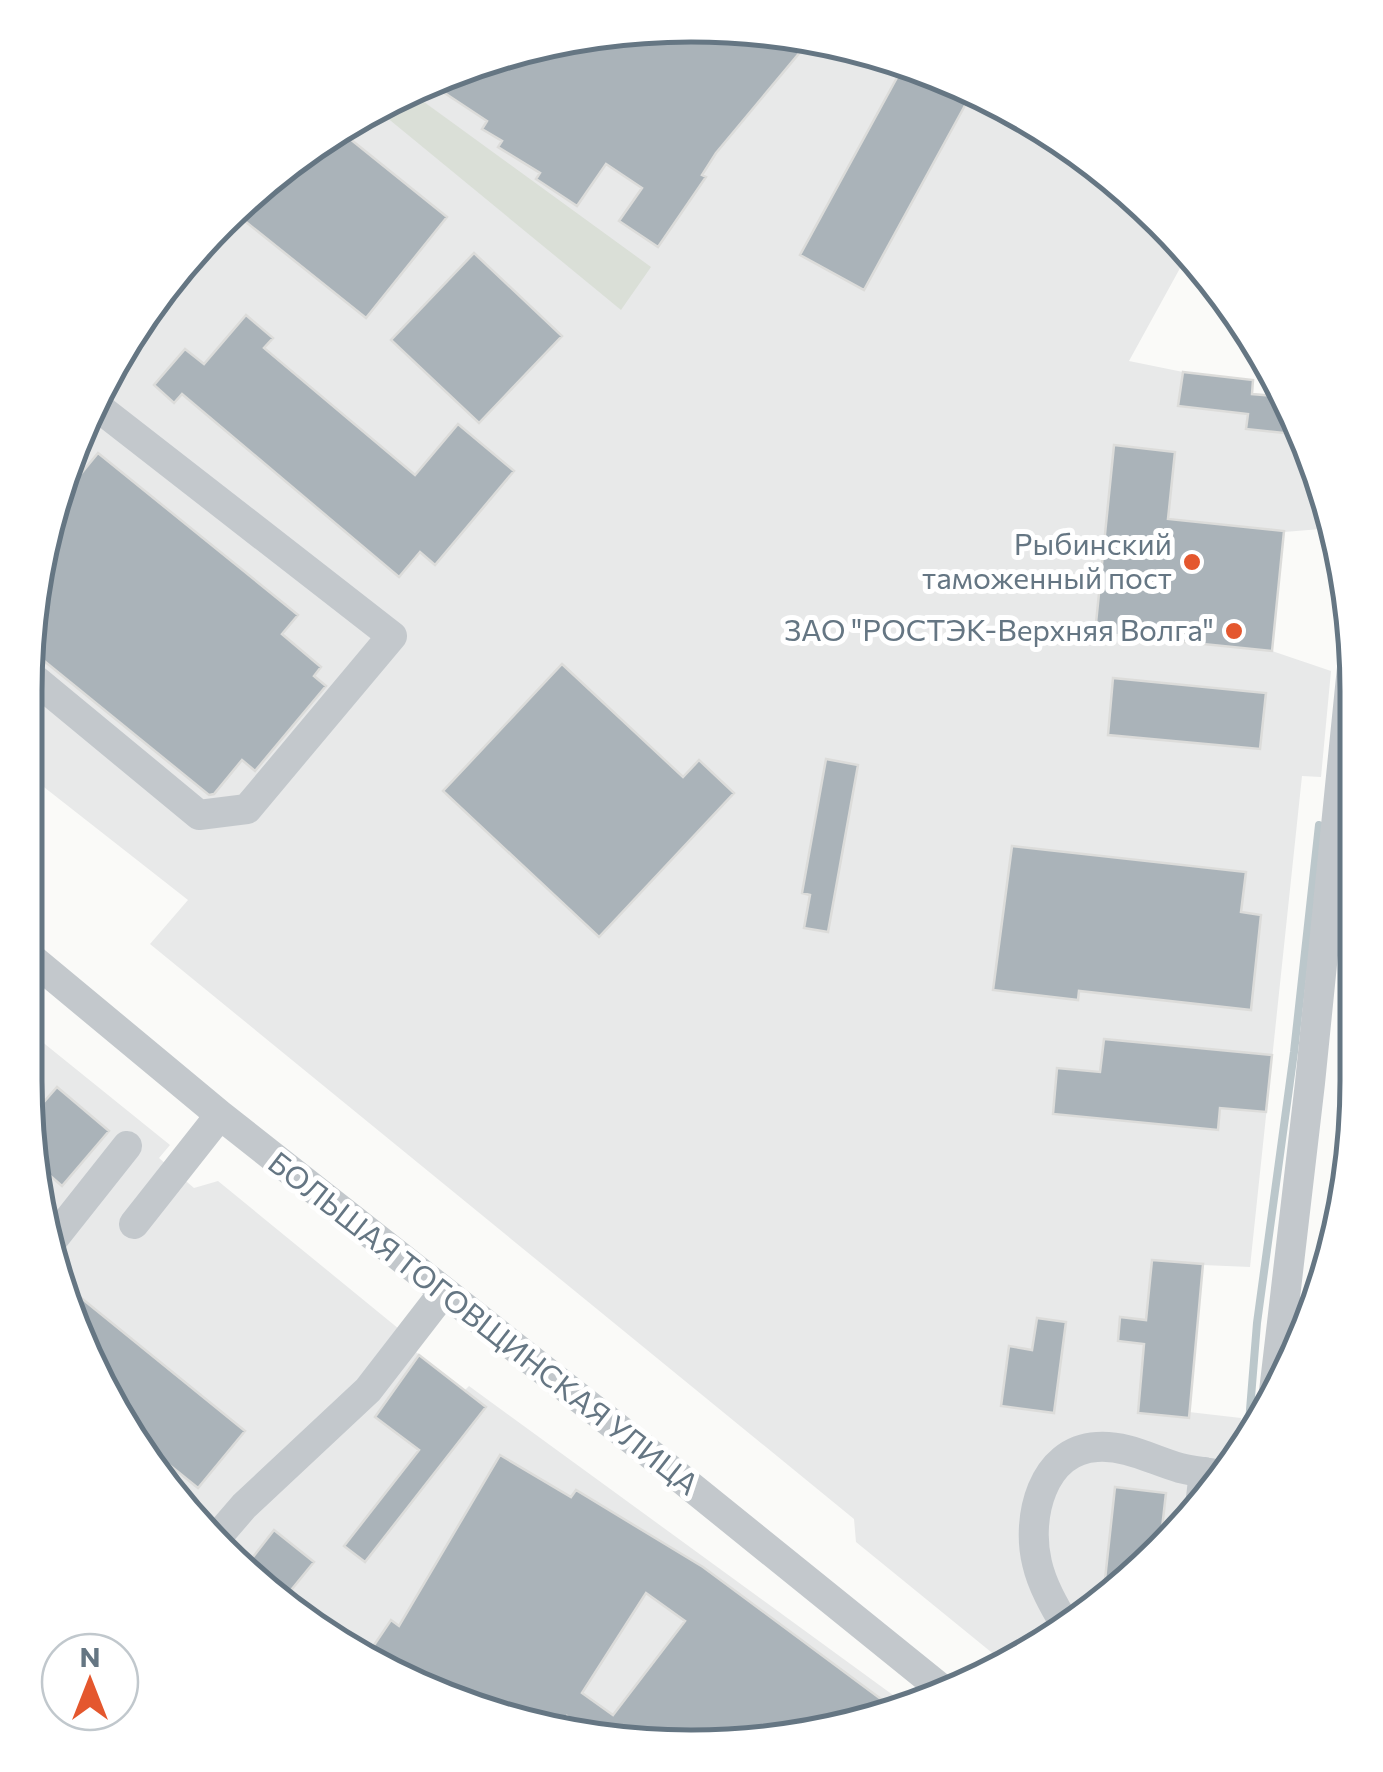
<svg xmlns="http://www.w3.org/2000/svg" width="1383" height="1772" font-family="Commissioner,sans-serif">
<style>
.built{fill:#e8e9e9}
.green{fill:#dadfd7}
.lines{fill:none;stroke-linecap:round;stroke-linejoin:round}
.stream{stroke:#bbc7cb;stroke-width:8}
.building{fill:#aab3b9;stroke:#dcdcda;stroke-width:2.5;fill-rule:evenodd}
.minor{stroke:#c3c8cc;stroke-width:30}
.poi-dot{fill:#e4572e;stroke:#fff;stroke-width:4}
.labels{text-anchor:middle;stroke-width:10;stroke-linejoin:round;paint-order:stroke}
.poi-label{font-size:30px;fill:#657683;stroke:#fff;text-anchor:end}
.street-label{font-size:30px;fill:#657683;stroke:#fff}
.rim{fill:none;stroke:#657683;stroke-width:5}
</style>
<rect width="100%" height="100%" fill="#fafaf8"/>
<path class="built" d="M 735,26 L 863,48 L 986,93 L 1097,162 L 1190,250 L 1129,361 L 1183,372 L 1253,380 L 1252,393 L 1286,397 L 1323,478 L 1333,528 L 1284,532 L 1272,651 L 1331,671 L 1321,777 L 1302,776 L 1250,1267 L 1203,1265 L 1189,1412 L 1241,1418 L 1238,1461 L 1162,1552 L 1025,1657 L 1007,1665 L 856,1542 L 854,1519 L 150,944 L 188,900 L 26,773 L 26,648 L 61,477 L 115,358 L 190,252 L 358,115 L 374,107 L 477,142 L 409,91 L 477,61 L 604,31 Z
M 25,1028 L 170,1145 L 159,1158 L 194,1188 L 218,1181 L 399,1329 L 399,1339 L 465,1390 L 469,1386 L 908,1706 L 865,1724 L 692,1747 L 520,1724 L 359,1658 L 221,1552 L 115,1414 L 48,1254 L 25,1081 Z"/>
<path class="green" d="M 409,91 L 651,267 L 621,310 L 374,107 Z
M 1346,1163 L 1345,1210 L 1335,1244 L 1320,1241 L 1334,1174 Z"/>
<g class="lines">
<path class="stream" d="M 1247,1447 L 1257,1323 L 1294,1052 L 1319,825"/>
</g>
<path class="building" d="M 735,26 L 811,39 L 716,153 L 702,175 L 706,177 L 658,247 L 619,221 L 642,188 L 606,164 L 577,206 L 536,179 L 540,173 L 498,147 L 502,141 L 482,129 L 487,121 L 428,82 L 477,61 L 604,31 Z
M 905,63 L 974,89 L 864,290 L 800,255 Z
M 339,130 L 447,217 L 366,318 L 241,218 L 259,196 Z
M 474,253 L 562,336 L 479,423 L 391,340 Z
M 246,315 L 273,338 L 264,348 L 415,475 L 458,424 L 514,471 L 435,565 L 420,552 L 399,577 L 182,394 L 174,403 L 154,385 L 185,349 L 204,364 Z
M 1183,372 L 1253,380 L 1252,394 L 1286,397 L 1295,417 L 1293,434 L 1246,429 L 1248,414 L 1178,406 Z
M 1114,445 L 1175,452 L 1168,519 L 1284,531 L 1272,651 L 1095,633 Z
M 98,453 L 298,615 L 282,634 L 321,667 L 314,676 L 326,686 L 255,771 L 242,760 L 214,794 L 209,795 L 27,647 L 59,487 L 66,492 Z
M 562,664 L 683,777 L 699,760 L 734,793 L 599,937 L 443,791 Z
M 1113,678 L 1266,693 L 1260,749 L 1108,735 Z
M 826,759 L 858,765 L 828,932 L 804,928 L 810,895 L 802,893 Z
M 1012,846 L 1246,872 L 1241,912 L 1261,915 L 1251,1010 L 1079,991 L 1078,1000 L 993,990 Z
M 1104,1039 L 1272,1055 L 1266,1112 L 1220,1108 L 1218,1130 L 1053,1114 L 1057,1068 L 1100,1072 Z
M 57,1087 L 109,1131 L 62,1186 L 47,1173 L 38,1183 L 30,1118 Z
M 1152,1260 L 1203,1264 L 1189,1418 L 1138,1413 L 1144,1344 L 1118,1341 L 1120,1317 L 1146,1320 Z
M 59,1280 L 245,1431 L 198,1488 L 126,1430 L 115,1414 Z
M 1037,1318 L 1066,1322 L 1054,1413 L 1001,1406 L 1009,1346 L 1032,1350 Z
M 419,1355 L 486,1407 L 365,1562 L 344,1546 L 419,1450 L 375,1417 Z
M 500,1455 L 571,1497 L 576,1490 L 703,1567 L 897,1711 L 865,1724 L 692,1747 L 590,1734 L 567,1716 L 558,1730 L 520,1724 L 364,1660 L 391,1620 L 399,1626 ZM 646,1593 L 685,1621 L 613,1715 L 582,1693 Z
M 1115,1487 L 1166,1493 L 1159,1555 L 1103,1598 Z
M 274,1530 L 314,1562 L 283,1600 L 243,1570 Z"/>
<g class="lines">
<path class="minor" d="M 26,672 L 199,815 L 247,809 L 392,636 L 94,404
M 25,953 L 220,1115 L 658,1460 L 944,1691
M 134,1224 L 220,1115
M 47,1247 L 127,1146
M 1273,1400 L 1310,1083 L 1355,638
M 1200,1506 L 1204,1472
M 213,1542 L 244,1506 L 368,1390 L 443,1293
M 1066,1626 C 1054,1606 1042,1585 1037,1563 C 1026,1518 1042,1450 1097,1447 C 1127,1445 1152,1460 1180,1468 C 1195,1472 1211,1473 1226,1475"/>
</g>
<g class="poi-dot">
<circle cx="1192" cy="562" r="10"/>
<circle cx="1234" cy="631" r="10"/>
</g>
<g class="labels">
<g class="poi-label">
<text x="1172" y="555">Рыбинский<tspan x="1172" dy="34">таможенный пост</tspan></text>
<text x="1214" y="641">ЗАО "РОСТЭК-Верхняя Волга"</text>
</g>
<g class="street-label">
<text transform="translate(483 1324) rotate(38)" y="10">БОЛЬШАЯ ТОГОВЩИНСКАЯ УЛИЦА</text>
</g>
</g>
<path d="M0 0H1383V1772H0ZM691 42H691A649 649 0 0 1 1340 691V1081A649 649 0 0 1 691 1730H691A649 649 0 0 1 42 1081V691A649 649 0 0 1 691 42Z" fill="#fff" fill-rule="evenodd"/>
<path class="rim" d="M691 42H691A649 649 0 0 1 1340 691V1081A649 649 0 0 1 691 1730H691A649 649 0 0 1 42 1081V691A649 649 0 0 1 691 42Z"/>
<g transform="translate(90 1682)"><circle r="48" fill="#ffffff" stroke="#c1c8cd" stroke-width="2.5"/>
<path d="M0-8L18 38L0 25L-18 38Z" fill="#e4572e"/>
<text y="-15" font-size="28" font-weight="bold" text-anchor="middle" fill="#657683">N</text>
</g>
</svg>
